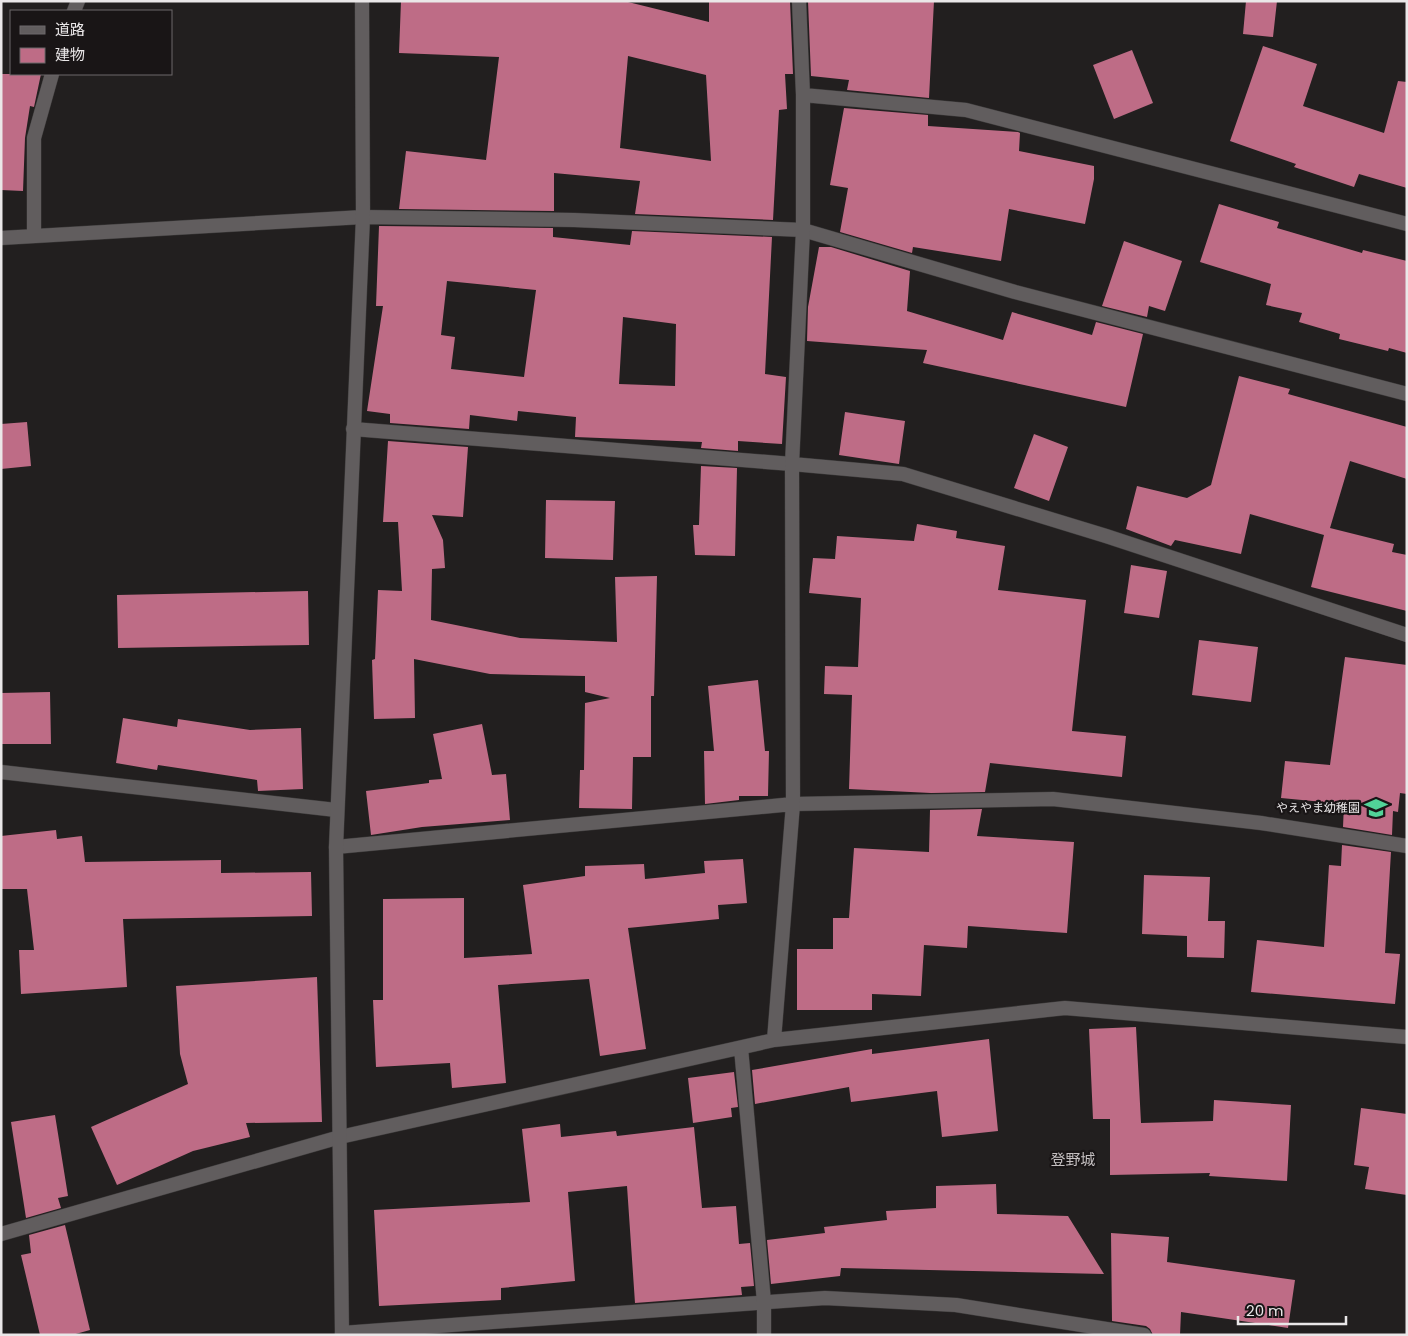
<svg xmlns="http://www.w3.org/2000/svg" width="1408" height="1336" font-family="Poppins,'Noto Sans JP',sans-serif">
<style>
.building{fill:#be6c86;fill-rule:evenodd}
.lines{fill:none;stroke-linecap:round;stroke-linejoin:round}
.service-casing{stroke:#3c3a3a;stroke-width:15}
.minor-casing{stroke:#3c3a3a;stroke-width:15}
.tertiary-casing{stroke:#3c3a3a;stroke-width:15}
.service{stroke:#615d5e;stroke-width:14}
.minor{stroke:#615d5e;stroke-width:14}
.tertiary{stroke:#615d5e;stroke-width:14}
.labels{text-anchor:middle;stroke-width:4.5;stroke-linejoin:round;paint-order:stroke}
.poi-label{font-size:12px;fill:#eae7e8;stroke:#191516;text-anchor:end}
.quarter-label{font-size:15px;fill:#c4bfc0;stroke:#191516}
</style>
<rect width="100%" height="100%" fill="#221f1f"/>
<path class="building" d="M 401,1 L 624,1 L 709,22 L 709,1 L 790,1 L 793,74 L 785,74 L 787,109 L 779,110 L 773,220 L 635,214 L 640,181 L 554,173 L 554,211 L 399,209 L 406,151 L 486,160 L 499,57 L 399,53 ZM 628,56 L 706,75 L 711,161 L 620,148 Z
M 808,1 L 934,1 L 929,98 L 847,90 L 849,80 L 811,76 Z
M 1246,1 L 1277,1 L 1273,37 L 1243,34 Z
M 1263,46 L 1317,64 L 1303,106 L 1384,133 L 1398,81 L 1407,82 L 1407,188 L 1359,174 L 1354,187 L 1294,167 L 1296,164 L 1230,141 Z
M 1132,50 L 1153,103 L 1114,119 L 1093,65 Z
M 1,74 L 41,74 L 34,107 L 30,106 L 25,138 L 23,191 L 1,190 Z
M 844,108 L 928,115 L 928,126 L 1018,132 L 1020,133 L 1019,151 L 1094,166 L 1094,179 L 1085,224 L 1009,209 L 1001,261 L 913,247 L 912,253 L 840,232 L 848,188 L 830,185 Z
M 1219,204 L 1279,222 L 1277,228 L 1362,253 L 1363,250 L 1407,261 L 1407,353 L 1389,348 L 1388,351 L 1339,339 L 1340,334 L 1299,322 L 1302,313 L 1266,305 L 1271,284 L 1200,262 Z
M 379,226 L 553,228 L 553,237 L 630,245 L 632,231 L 772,237 L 765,374 L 786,377 L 782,444 L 738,441 L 738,451 L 701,448 L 702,442 L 575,437 L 576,417 L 518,411 L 517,421 L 470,415 L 469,429 L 390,423 L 390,414 L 367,411 L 383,306 L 376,306 ZM 447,281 L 536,290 L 524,377 L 451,369 L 455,337 L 441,335 ZM 623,317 L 676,324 L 675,386 L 619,384 Z
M 1124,241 L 1182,261 L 1165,311 L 1149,306 L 1147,317 L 1102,306 Z
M 819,247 L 831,247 L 910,271 L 907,311 L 1003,340 L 1012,312 L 1092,335 L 1096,322 L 1143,334 L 1126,407 L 923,363 L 927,350 L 807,341 L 808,307 Z
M 1239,376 L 1290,389 L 1288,394 L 1407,427 L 1407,479 L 1350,461 L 1330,528 L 1394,544 L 1392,552 L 1407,555 L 1407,611 L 1311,587 L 1324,535 L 1250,514 L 1241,554 L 1175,540 L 1171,546 L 1126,529 L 1137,486 L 1187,498 L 1211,485 Z
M 845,412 L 905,421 L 899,464 L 839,455 Z
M 27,422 L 31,466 L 1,469 L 1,424 Z
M 1034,434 L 1068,447 L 1049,501 L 1014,488 Z
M 388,441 L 468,447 L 463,517 L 432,515 L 443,540 L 445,568 L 432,569 L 431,620 L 520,638 L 617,642 L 615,577 L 657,576 L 654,696 L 651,696 L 651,757 L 633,757 L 632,809 L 579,808 L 580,770 L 584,770 L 585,703 L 610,698 L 585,692 L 585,676 L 490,674 L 414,659 L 415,718 L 374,719 L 372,660 L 375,659 L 378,590 L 402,591 L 398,522 L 383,522 Z
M 701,466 L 737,468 L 735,556 L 695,555 L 693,525 L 699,525 Z
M 546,500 L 615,501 L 613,560 L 545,558 Z
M 917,524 L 957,531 L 956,538 L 1005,546 L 998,590 L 1086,600 L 1072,731 L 1126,736 L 1122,777 L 990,763 L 985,792 L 931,793 L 849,789 L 852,695 L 824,694 L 825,666 L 858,667 L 861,598 L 809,593 L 813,558 L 835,559 L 837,536 L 914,541 Z
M 1131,565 L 1167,571 L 1159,618 L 1124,613 Z
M 308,591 L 309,645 L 118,648 L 117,595 Z
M 1199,640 L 1258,647 L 1251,702 L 1192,695 Z
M 1345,657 L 1407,665 L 1407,794 L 1400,793 L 1398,812 L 1393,811 L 1392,835 L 1343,827 L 1344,804 L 1281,798 L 1285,761 L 1330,765 Z
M 758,680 L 765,751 L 769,751 L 768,796 L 739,796 L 739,800 L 705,804 L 704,751 L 714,751 L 708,686 Z
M 50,692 L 51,744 L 1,744 L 1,693 Z
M 123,718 L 177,727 L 178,719 L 250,730 L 301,728 L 303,789 L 258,791 L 257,780 L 158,765 L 157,770 L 116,763 Z
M 482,724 L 492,775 L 506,774 L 510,820 L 422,827 L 371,835 L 366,791 L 429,783 L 429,780 L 442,779 L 433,734 Z
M 982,809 L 977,836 L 1074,842 L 1067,933 L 968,926 L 967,948 L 924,945 L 921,996 L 872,994 L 872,1010 L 797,1010 L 797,949 L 833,949 L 833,918 L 849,918 L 854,848 L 929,852 L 930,810 Z
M 56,830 L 57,839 L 82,836 L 85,862 L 221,860 L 221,873 L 311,872 L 312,916 L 123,919 L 127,987 L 21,994 L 19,950 L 34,950 L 27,889 L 1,889 L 1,836 Z
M 1342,845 L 1391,852 L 1385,953 L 1400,954 L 1395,1004 L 1251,992 L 1257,940 L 1324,947 L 1329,865 L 1341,866 Z
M 743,859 L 747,903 L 718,905 L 719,919 L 628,928 L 646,1049 L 600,1056 L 589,979 L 498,985 L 506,1083 L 452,1088 L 450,1063 L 376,1067 L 373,1000 L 383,1000 L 383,899 L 464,898 L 464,958 L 532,954 L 523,885 L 585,876 L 585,866 L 644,864 L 645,879 L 705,873 L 704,861 Z
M 1144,875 L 1210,877 L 1208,921 L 1225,921 L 1224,958 L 1187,957 L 1187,936 L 1142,934 Z
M 317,977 L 322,1122 L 246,1123 L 250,1137 L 193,1151 L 117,1185 L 91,1127 L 188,1084 L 180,1054 L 176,986 Z
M 1136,1027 L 1141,1123 L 1213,1121 L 1214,1100 L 1291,1105 L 1287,1181 L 1209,1176 L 1210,1173 L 1110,1175 L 1110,1119 L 1093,1119 L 1089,1029 Z
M 989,1039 L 998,1131 L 942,1137 L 937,1091 L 851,1102 L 849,1087 L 755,1104 L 752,1070 L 872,1049 L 872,1054 Z
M 734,1072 L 738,1107 L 731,1108 L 732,1117 L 693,1123 L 688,1078 Z
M 1361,1108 L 1407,1114 L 1407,1195 L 1365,1189 L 1369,1167 L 1354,1165 Z
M 55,1115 L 68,1196 L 58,1198 L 61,1208 L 26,1218 L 11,1122 Z
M 560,1124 L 561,1137 L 616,1131 L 617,1136 L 694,1127 L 702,1208 L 736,1206 L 739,1244 L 750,1243 L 754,1286 L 741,1287 L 742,1295 L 635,1303 L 627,1186 L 568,1192 L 575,1281 L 501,1288 L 501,1300 L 379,1306 L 374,1210 L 530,1202 L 522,1129 Z
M 996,1184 L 997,1214 L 1068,1216 L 1104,1274 L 841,1268 L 840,1276 L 771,1284 L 767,1240 L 825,1233 L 824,1227 L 887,1220 L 886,1211 L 936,1208 L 936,1186 Z
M 65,1225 L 90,1330 L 72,1335 L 40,1335 L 21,1255 L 31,1253 L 29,1235 Z
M 1111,1233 L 1169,1237 L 1167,1262 L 1295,1280 L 1288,1328 L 1181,1312 L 1180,1335 L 1153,1335 L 1150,1329 L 1146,1326 L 1112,1321 Z"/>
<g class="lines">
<defs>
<path id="service" d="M 803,230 L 1015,292 L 1407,394
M 353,429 L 792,464
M 793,804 L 1053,799 L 1261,823 L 1407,846
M 342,1333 L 825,1298 L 956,1305 L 1144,1335"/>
<path id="minor" d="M 74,11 L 78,1
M 803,95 L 966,110 L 1407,224
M 34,235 L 34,138 L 52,74
M 1,238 L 363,217 L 574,220 L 803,230
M 792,464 L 903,474 L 1106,536 L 1407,635
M 1,772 L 336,810
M 336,847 L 793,804
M 774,1040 L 793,804 L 792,464 L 803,230 L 803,95 L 799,1
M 741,1048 L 764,1302 L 764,1335
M 1,1234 L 340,1137 L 774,1040 L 1065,1008 L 1407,1037"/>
<path id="tertiary" d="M 342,1335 L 336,847 L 363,217 L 362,1"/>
</defs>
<use href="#service" class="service-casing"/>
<use href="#minor" class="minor-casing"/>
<use href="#tertiary" class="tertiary-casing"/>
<use href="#service" class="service"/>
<use href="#minor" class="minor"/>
<use href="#tertiary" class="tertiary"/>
</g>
<defs>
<symbol id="school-bare" viewBox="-9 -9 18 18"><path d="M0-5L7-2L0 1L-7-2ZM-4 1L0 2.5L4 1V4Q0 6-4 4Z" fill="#51d398" stroke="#191516" stroke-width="2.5" paint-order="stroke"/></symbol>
</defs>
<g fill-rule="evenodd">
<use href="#school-bare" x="1360" y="792" width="32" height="32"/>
</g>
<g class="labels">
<g class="poi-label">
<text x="1360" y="812">やえやま幼稚園</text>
</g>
<g class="quarter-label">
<text x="1073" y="1165">登野城</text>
</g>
</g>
<rect width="1408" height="1336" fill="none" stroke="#eae7e8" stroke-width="5"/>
<rect x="10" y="10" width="162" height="65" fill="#191516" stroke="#6d696a"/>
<rect x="20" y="26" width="25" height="8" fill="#615d5e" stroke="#6d696a"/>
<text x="55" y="35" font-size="15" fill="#eae7e8">道路</text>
<rect x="20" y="48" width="25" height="15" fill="#be6c86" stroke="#6d696a"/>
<text x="55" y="60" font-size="15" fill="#eae7e8">建物</text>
<path d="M1238 1316v8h108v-8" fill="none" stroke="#eae7e8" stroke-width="2.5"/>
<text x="1246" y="1316" font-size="15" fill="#eae7e8" stroke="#191516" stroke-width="4" paint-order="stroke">20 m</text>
</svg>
